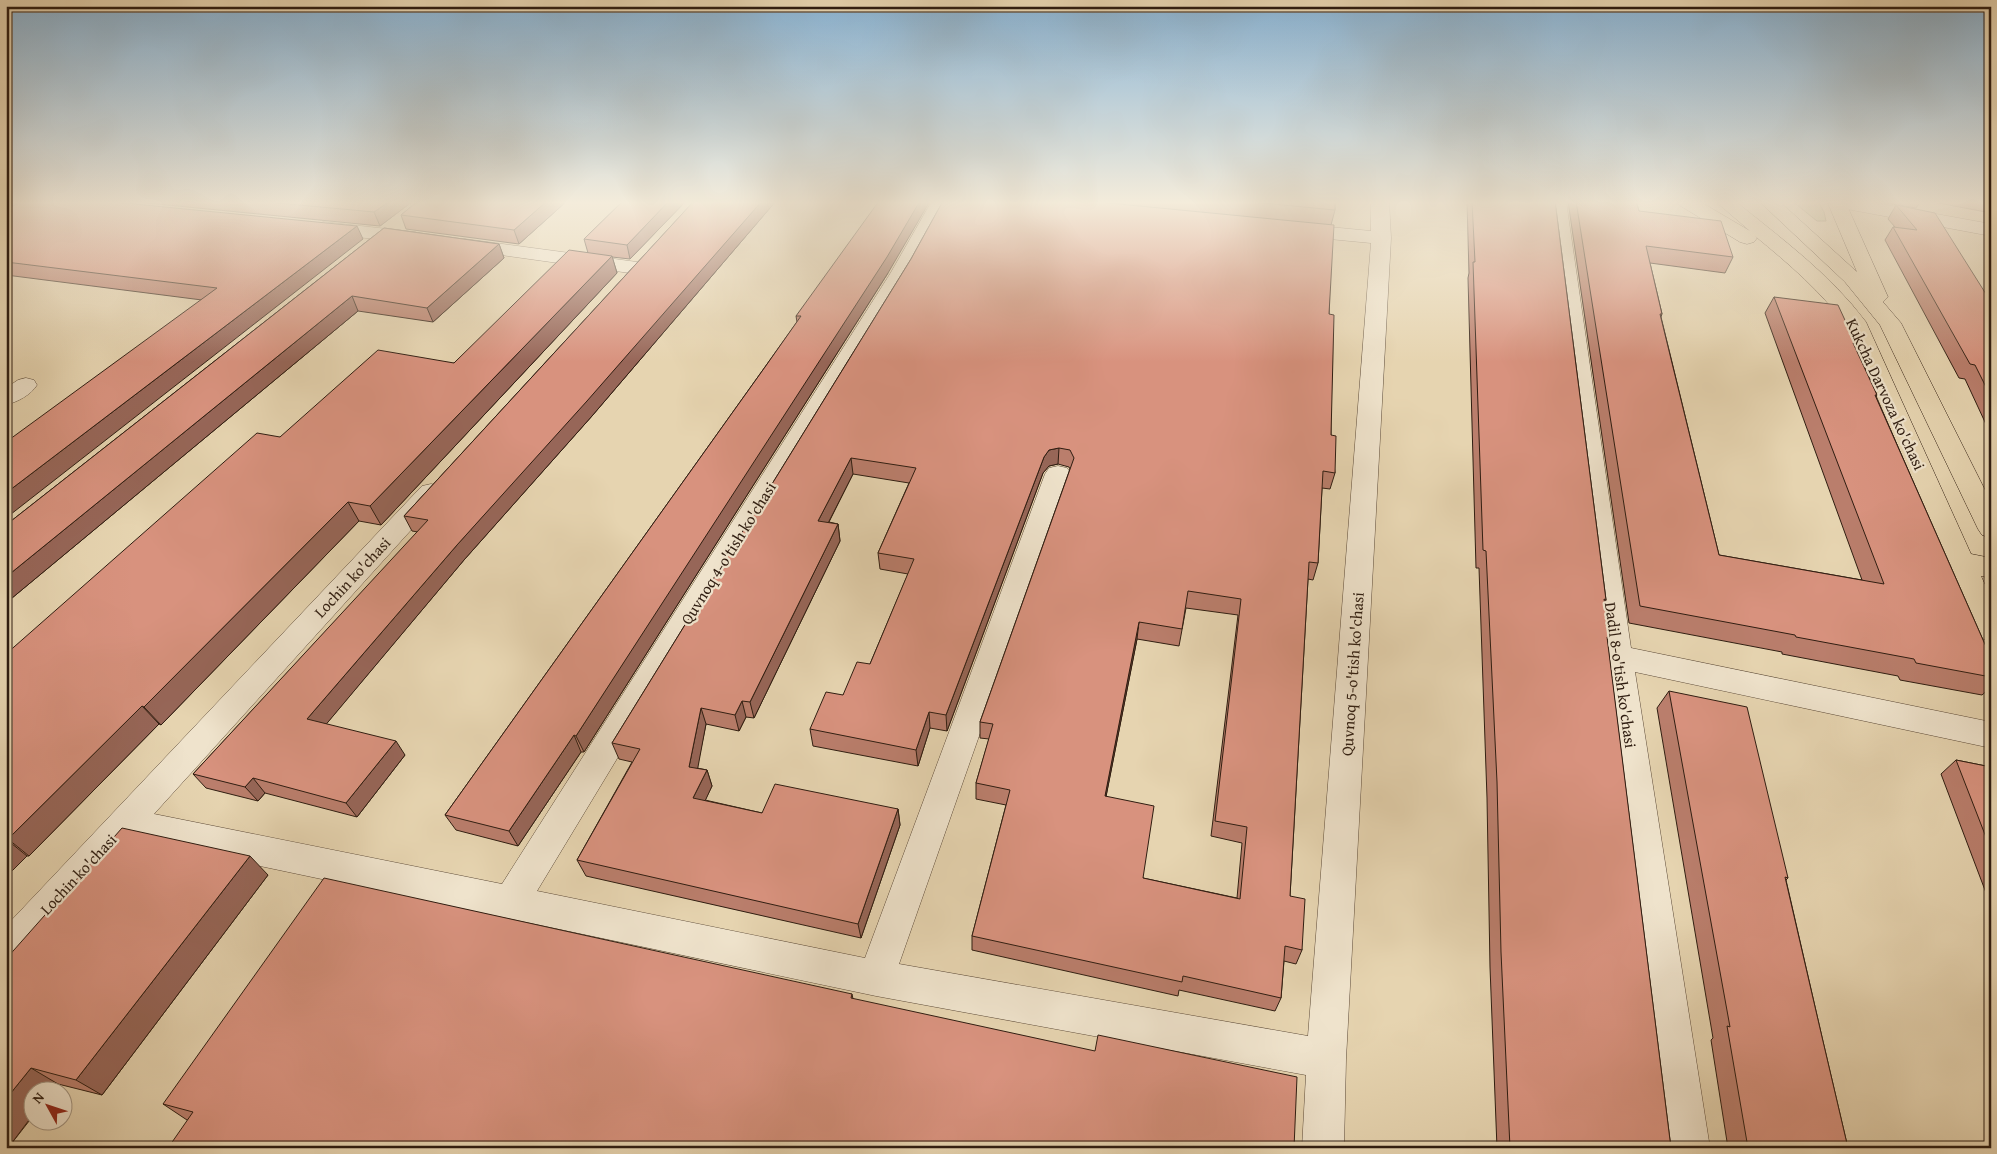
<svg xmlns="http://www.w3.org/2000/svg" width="1997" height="1154" font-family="'Gentium Book Plus',serif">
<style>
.green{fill:#b8bc8a;stroke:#746c4e}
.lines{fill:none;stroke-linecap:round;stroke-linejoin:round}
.minor-casing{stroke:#5d4b39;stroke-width:1}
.major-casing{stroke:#2f1d11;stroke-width:1}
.minor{fill:#efe3cc;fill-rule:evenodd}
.major{fill:#e6d4b0;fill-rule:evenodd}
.wall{fill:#ba7e6c;stroke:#2f1d11;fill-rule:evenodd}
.shaded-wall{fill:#976658;stroke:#2f1d11}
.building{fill:#d8927e;stroke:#2f1d11;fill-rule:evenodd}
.labels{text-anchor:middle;stroke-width:4.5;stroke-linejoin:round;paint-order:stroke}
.street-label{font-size:16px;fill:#2f1d11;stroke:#efe3cc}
</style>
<rect width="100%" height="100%" fill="#e6d4b0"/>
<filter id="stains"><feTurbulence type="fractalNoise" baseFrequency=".004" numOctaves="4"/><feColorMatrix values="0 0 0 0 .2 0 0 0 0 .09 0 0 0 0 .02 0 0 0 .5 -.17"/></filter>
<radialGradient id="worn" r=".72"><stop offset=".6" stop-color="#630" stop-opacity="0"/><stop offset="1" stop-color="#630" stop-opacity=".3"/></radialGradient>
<path class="green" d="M 1792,201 L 1818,201 L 1824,212 L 1826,221 L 1817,221 Z"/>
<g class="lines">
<defs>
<path id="minor" d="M 932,201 L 950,201 L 910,274 L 537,891 L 865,958 L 1045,474 L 1049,468 L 1058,466 L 1067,468 L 1071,474 L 899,964 L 1308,1036 L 1371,243 L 1298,236 L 1291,234 L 1288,230 L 1291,226 L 1298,224 L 1371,231 L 1371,201 L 1389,201 L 1391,238 L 1346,1059 L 1344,1148 L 1302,1148 L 1306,1075 L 876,996 L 132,839 L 19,964 L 6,969 L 6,926 L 422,486 L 431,484 L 440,486 L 444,492 L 440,498 L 154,814 L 502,884 L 890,274 Z
M 1548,201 L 1566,201 L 1631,648 L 1991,722 L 1991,748 L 1635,672 L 1710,1148 L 1668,1148 L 1603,657 Z
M 1827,201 L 1865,201 L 1991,224 L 1991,236 L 1836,207 L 1829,205 Z
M 324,222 L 415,232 L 422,234 L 425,238 L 422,242 L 415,244 L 317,232 L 314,228 L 317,224 Z
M 465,239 L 637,262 L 644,264 L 647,268 L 644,272 L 637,274 L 458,249 L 455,245 L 458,241 Z
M 26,378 L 34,380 L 37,385 C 31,395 17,402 6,405 L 6,388 L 18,380 Z"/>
<path id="major" d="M 1677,201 L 1699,201 L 1750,231 L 1715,201 L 1735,201 C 1782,239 1830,274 1866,322 L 1971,554 L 1991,558 L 1991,578 L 1981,576 L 1991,598 L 1991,641 L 1981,638 L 1977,630 L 1847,327 C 1822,292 1789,264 1755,236 L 1757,238 L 1754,242 L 1747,244 L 1740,242 L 1679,205 Z
M 1759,201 L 1779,201 L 1857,272 L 1827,201 L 1845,201 L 1888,297 L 1883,302 L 1901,323 L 1991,502 L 1991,538 L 1982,535 L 1978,529 L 1880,325 L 1845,282 Z"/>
</defs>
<use href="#minor" class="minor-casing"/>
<use href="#major" class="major-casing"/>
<use href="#minor" class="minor"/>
<use href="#major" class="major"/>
</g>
<path class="wall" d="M 127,201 L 413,201 L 380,226 Z
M 418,201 L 567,201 L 519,244 L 406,229 L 401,215 Z
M 623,201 L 686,201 L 630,259 L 612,257 L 617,273 L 381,525 L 359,521 L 161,725 L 159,724 L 29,856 L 27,856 L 6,877 L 6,654 L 280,437 L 454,363 L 588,253 L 584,239 Z
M 694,201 L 776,201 L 592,416 L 464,560 L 326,724 L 405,755 L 357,817 L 265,793 L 258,801 L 206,788 L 193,774 L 418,532 L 412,531 L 404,516 Z
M 943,201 L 1340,201 L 1340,202 L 1335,202 L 1335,210 L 1331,225 L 1329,314 L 1331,435 L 1335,473 L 1330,489 L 1322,488 L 1318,563 L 1313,580 L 1308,579 L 1290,896 L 1302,950 L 1296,964 L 1284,961 L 1281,998 L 1275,1011 L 1179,990 L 1178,996 L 972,950 L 972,936 L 1006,805 L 976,799 L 976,783 L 989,739 L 980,738 L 980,722 L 1070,469 L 1069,467 L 1058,464 L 1049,466 L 1043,473 L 947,731 L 930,728 L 918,766 L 813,746 L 810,729 L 843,695 L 870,664 L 908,574 L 880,569 L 878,553 L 909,483 L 853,474 L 829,522 L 838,524 L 840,541 L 754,718 L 746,717 L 739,731 L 706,724 L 697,768 L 707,770 L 712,786 L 705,800 L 762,813 L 898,809 L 900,825 L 861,938 L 586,876 L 577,860 L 632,762 L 619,759 L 612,743 L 911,259 ZM 1186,608 L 1238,615 L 1211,836 L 1242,843 L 1237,898 L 1143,878 L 1106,796 L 1137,639 L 1179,646 Z
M 1467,201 L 1555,201 L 1606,600 L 1605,603 L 1610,637 L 1607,640 L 1671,1148 L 1497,1148 L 1490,967 L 1487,798 L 1479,568 L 1476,568 L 1468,278 L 1469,273 Z
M 1568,201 L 1636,201 L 1639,211 L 1733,257 L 1725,273 L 1650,263 L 1662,314 L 1661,317 L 1719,555 L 1862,580 L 1765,313 L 1774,297 L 1856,344 L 1855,346 L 1877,395 L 1876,397 L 1991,658 L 1991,687 L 1982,695 L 1900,680 L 1898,676 L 1782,654 L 1782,652 L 1629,623 Z
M 1874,201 L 1921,201 L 1916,208 Z
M 1928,201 L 1991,201 L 1991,213 Z
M 1896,205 L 1991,302 L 1991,435 L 1965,379 L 1959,378 L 1885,240 L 1893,227 L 1895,227 L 1888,219 Z
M 6,210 L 363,239 L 202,300 L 6,275 Z
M 384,228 L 499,244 L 504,258 L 433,322 L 358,311 L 6,603 L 6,525 Z
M 888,273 L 584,752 L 581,752 L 518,846 L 456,830 L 445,815 L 765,367 L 797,322 L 796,316 Z
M 1669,691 L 1788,878 L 1786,880 L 1822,1037 L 1848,1148 L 1728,1148 L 1711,1040 L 1713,1038 L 1657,708 Z
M 1956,760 L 1991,767 L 1991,906 L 1941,774 Z
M 268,875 L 102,1095 L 58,1084 L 8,1148 L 6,1148 L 6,959 Z
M 852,994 L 853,999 L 187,1120 L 163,1104 Z"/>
<path class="shaded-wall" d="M 6,201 L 22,201 L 6,209 Z
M 390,201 L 413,201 L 380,226 L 374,212 Z
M 547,201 L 567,201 L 519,244 L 514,230 Z
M 669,201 L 686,201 L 630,259 L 627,245 Z
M 762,201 L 776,201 L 592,416 L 464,560 L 318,734 L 307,719 L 457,545 Z
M 920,201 L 930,201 L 888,273 L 584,752 L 576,736 Z
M 357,226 L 363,239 L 6,518 L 6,493 Z
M 499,244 L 504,258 L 433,322 L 427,308 Z
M 612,256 L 617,273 L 381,525 L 370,506 Z
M 352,296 L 358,311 L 6,603 L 6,577 Z
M 1059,448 L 1058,464 L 1049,466 L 1043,473 L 947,731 L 946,715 L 1044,457 L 1049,450 Z
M 851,458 L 853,474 L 821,537 L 818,521 Z
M 348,502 L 359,521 L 161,725 L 144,707 Z
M 838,524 L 840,541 L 754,718 L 750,702 Z
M 1139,622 L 1137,639 L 1103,812 L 1105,796 Z
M 742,701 L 746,717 L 739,731 L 735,715 Z
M 142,706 L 159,724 L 29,856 L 8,839 Z
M 701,708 L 706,724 L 695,783 L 689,767 Z
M 929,712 L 930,728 L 918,766 L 916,750 Z
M 574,735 L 581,752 L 518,846 L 509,831 Z
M 396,741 L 405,755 L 357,817 L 346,803 Z
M 707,770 L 712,786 L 699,814 L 693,798 Z
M 253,778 L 265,793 L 258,801 L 245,787 Z
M 898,809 L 900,825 L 861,938 L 858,924 Z
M 6,839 L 27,856 L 6,877 Z
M 250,856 L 268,875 L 102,1095 L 76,1080 Z
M 31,1068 L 58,1084 L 52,1092 L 32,1092 L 32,1116 L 8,1148 L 6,1148 L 6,1099 Z"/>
<path class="building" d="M 22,201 L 104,201 L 357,226 L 6,493 L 6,442 L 217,288 L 6,262 L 6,210 Z
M 257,201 L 390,201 L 374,212 Z
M 418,201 L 547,201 L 514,230 L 401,215 Z
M 623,201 L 669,201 L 627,245 L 584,239 Z
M 694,201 L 762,201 L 587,401 L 457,545 L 307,719 L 396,741 L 346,803 L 253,778 L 245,787 L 193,774 L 428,520 L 404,516 Z
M 879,201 L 920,201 L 887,257 L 576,736 L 574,735 L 509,831 L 445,815 L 765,367 L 801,316 L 796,316 Z
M 943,201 L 1088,201 L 1334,225 L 1329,314 L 1334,315 L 1331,435 L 1336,436 L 1335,473 L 1323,471 L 1318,563 L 1309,562 L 1290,896 L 1305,899 L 1302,950 L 1285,946 L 1281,998 L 1183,976 L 1182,982 L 972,936 L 1010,790 L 976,783 L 993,724 L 980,722 L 1074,458 L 1070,450 L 1059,448 L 1049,450 L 1044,457 L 946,715 L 929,712 L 916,750 L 810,729 L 826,692 L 843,695 L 857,662 L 870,664 L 914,559 L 878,553 L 916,468 L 851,458 L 818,521 L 838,524 L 750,702 L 742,701 L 735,715 L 701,708 L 689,767 L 707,770 L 693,798 L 762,813 L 775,784 L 898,809 L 858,924 L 577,860 L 640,749 L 612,743 L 911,259 ZM 1188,591 L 1241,599 L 1215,821 L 1247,827 L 1240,899 L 1143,878 L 1154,806 L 1105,796 L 1139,622 L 1182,629 Z
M 1242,201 L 1335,201 L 1335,210 Z
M 1472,201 L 1555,201 L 1606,600 L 1604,599 L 1610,637 L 1607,637 L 1671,1148 L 1510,1148 L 1501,952 L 1497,782 L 1486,551 L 1483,550 L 1473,262 L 1475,262 Z
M 1576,201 L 1636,201 L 1639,211 L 1721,221 L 1733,257 L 1646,246 L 1662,314 L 1660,314 L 1719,555 L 1884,584 L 1774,297 L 1838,305 L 1856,344 L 1853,343 L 1877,395 L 1875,395 L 1991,658 L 1991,677 L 1916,663 L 1914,659 L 1796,637 L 1795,635 L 1640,606 Z
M 1896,205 L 1935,213 L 1991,302 L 1991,397 L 1975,365 L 1970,364 L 1893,227 L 1917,230 Z
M 384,228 L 499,244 L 427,308 L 352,296 L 6,577 L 6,525 Z
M 569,250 L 612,256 L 370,506 L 348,502 L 144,707 L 142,706 L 8,839 L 6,839 L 6,654 L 257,433 L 280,437 L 378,350 L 454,363 Z
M 1669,691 L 1747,707 L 1788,878 L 1785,877 L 1822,1037 L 1848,1148 L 1748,1148 L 1727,1026 L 1730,1027 Z
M 1956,760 L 1991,767 L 1991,850 Z
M 122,828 L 250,856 L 76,1080 L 31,1068 L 6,1099 L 6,959 Z
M 324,878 L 852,994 L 851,998 L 1095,1051 L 1098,1035 L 1297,1077 L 1294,1148 L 168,1148 L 193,1112 L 163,1104 Z"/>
<linearGradient id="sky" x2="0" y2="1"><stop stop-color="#89b4d5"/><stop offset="0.56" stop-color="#f4ecdb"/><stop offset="1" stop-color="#f4ecdb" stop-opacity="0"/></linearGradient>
<rect width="1997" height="362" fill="url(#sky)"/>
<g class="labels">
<g class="street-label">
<text transform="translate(1886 394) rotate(65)" y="6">Kukcha Darvoza ko'chasi</text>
<text transform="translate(728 553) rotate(-58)" y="6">Quvnoq 4-o'tish ko'chasi</text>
<text transform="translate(352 577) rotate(-47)" y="6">Lochin ko'chasi</text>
<text transform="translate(1352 674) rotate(-86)" y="6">Quvnoq 5-o'tish ko'chasi</text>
<text transform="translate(1621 675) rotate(82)" y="6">Dadil 8-o'tish ko'chasi</text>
<text transform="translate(78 874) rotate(-47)" y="6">Lochin ko'chasi</text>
</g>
</g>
<rect width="1997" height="1154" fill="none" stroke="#e6d4b0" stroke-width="25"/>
<rect x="8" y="8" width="1982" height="1139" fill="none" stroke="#2f1d11" stroke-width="2.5"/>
<rect x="12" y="12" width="1972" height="1129" fill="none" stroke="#2f1d11"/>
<g transform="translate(48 1106) rotate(310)"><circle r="24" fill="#efe3cc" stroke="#a29481"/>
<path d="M0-4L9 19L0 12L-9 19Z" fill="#8f2418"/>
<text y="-8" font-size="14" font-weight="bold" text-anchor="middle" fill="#2f1d11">N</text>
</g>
<rect width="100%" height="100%" filter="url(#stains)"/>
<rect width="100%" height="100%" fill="url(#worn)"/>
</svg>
